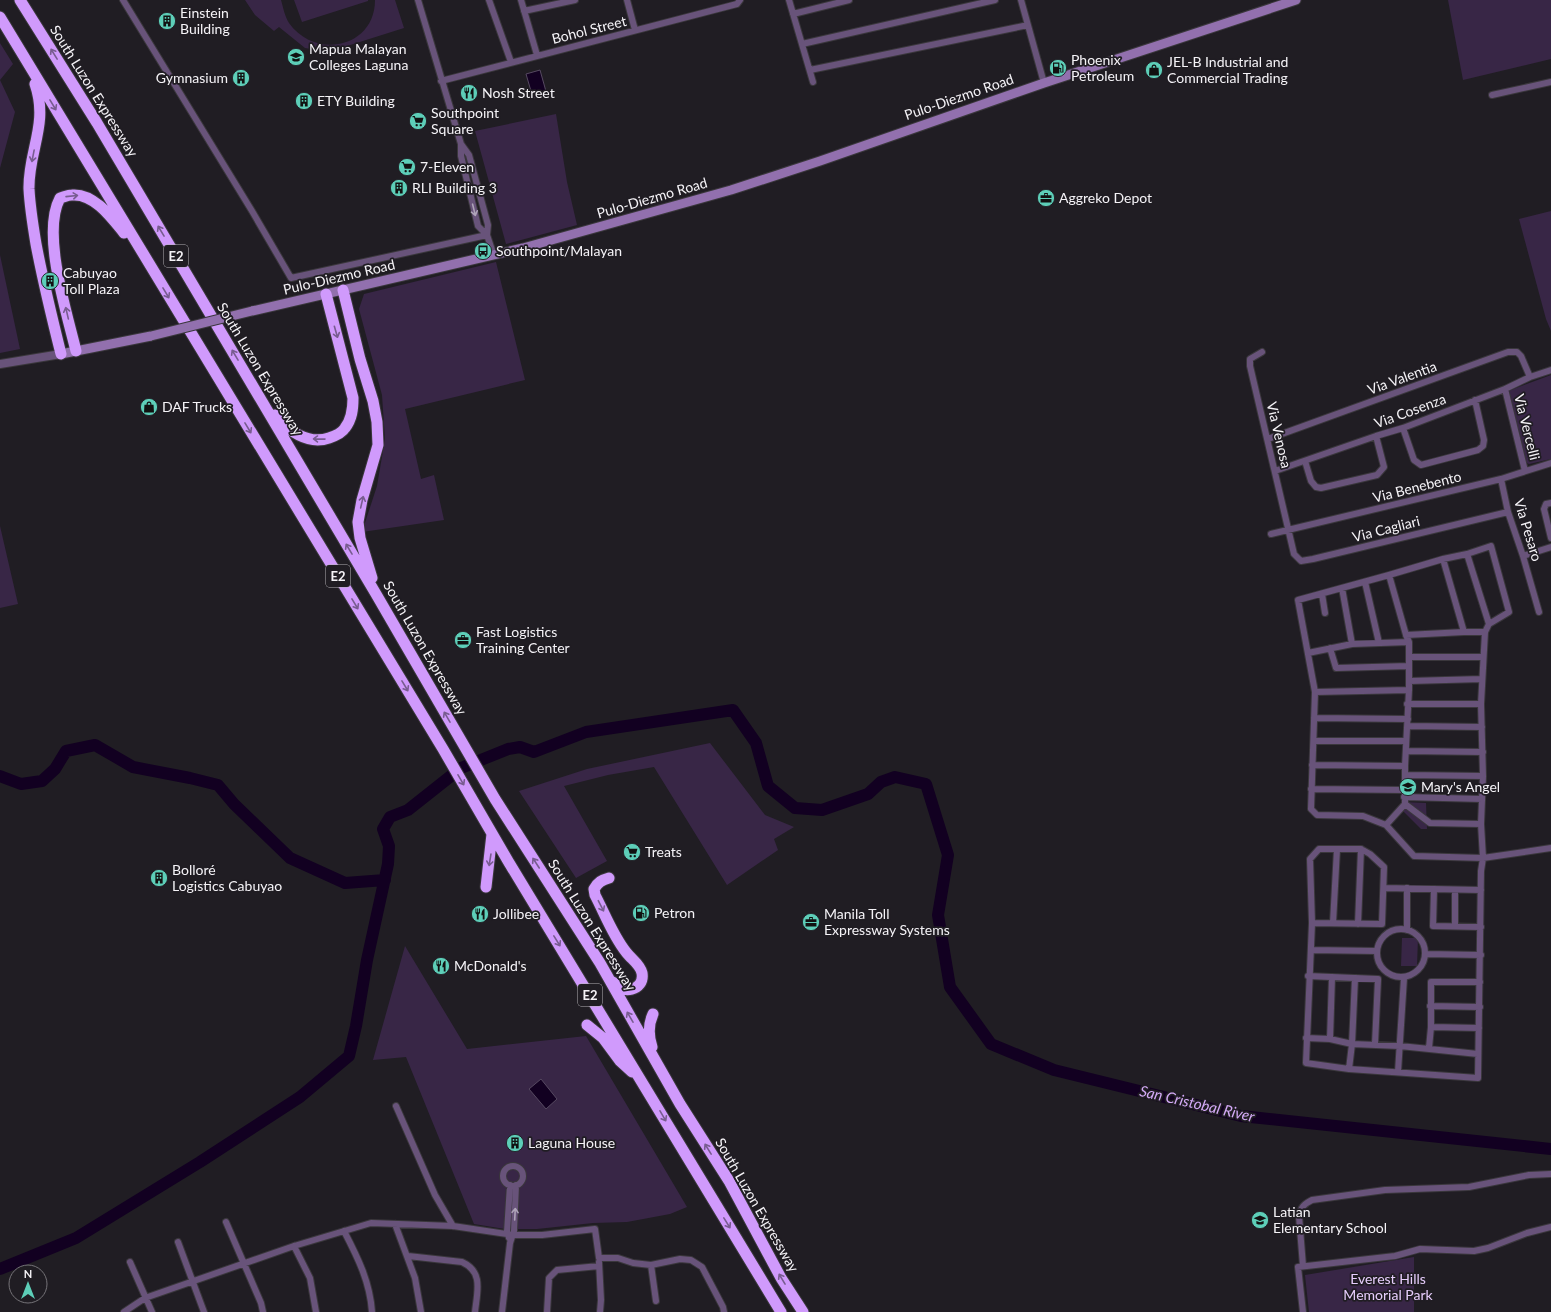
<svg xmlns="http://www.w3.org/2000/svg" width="1551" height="1312" font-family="Lato,sans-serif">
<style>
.green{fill:#382646}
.water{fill:#120021;stroke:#564961}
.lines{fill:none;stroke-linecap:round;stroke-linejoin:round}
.river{stroke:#120021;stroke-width:12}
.minor-casing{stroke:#3a373c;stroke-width:8}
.tertiary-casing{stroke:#3a373c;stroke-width:10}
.secondary-casing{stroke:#3a373c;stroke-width:11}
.motorway-casing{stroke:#3a373c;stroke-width:13}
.minor{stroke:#68537a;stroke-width:6}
.tertiary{stroke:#68537a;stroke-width:8}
.secondary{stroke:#9270ae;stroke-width:9}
.motorway{stroke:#d09afc;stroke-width:11}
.secondary-bridge-casing{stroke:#3a373c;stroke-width:11;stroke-linecap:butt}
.secondary-bridge{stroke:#9270ae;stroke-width:9}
.oneway{stroke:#785c90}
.oneway2{stroke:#aea3b8}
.labels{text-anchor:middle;stroke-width:3.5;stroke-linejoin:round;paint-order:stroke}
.shield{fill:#201d23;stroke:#b5b3b7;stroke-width:1}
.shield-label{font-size:13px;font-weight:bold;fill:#f5f3f7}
.poi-label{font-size:14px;fill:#f5f3f7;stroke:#201d23;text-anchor:start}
.street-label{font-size:14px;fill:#f5f3f7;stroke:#201d23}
.park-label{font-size:14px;fill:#e6cdfc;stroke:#201d23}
.water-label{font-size:15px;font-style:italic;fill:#d4aaf7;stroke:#201d23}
</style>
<rect width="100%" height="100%" fill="#201d23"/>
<path class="green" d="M 245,0 L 281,0 C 283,7 285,17 289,23 C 315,60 375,48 375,0 L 395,0 L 404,28 L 328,52 L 305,48 L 279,27 L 274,31 L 255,15 Z
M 294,0 L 368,0 L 368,1 L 302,22 Z
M 1448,0 L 1551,0 L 1551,59 L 1463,80 Z
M 0,43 L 13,64 L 0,80 L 15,112 L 0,168 Z
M 556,114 L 567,182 L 577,225 L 506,244 L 475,131 Z
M 1551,211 L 1551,331 L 1546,319 L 1519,219 Z
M 0,255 L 20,349 L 0,353 Z
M 496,262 L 525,380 L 405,409 L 421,479 L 434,475 L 444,520 L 362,532 L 377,486 L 385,439 L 382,395 L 359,309 L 364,294 Z
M 1551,375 L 1551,459 L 1529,464 L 1525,462 L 1508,391 Z
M 0,526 L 18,604 L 0,608 Z
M 710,743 L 765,815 L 794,827 L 774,839 L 778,850 L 727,885 L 654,767 L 608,775 L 564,786 L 607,861 L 576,878 L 519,791 L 587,769 Z
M 1402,802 L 1426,803 L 1427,829 L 1421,829 L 1403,811 Z
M 1402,938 L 1418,938 L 1417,966 L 1401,966 Z
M 405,946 L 467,1049 L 586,1036 L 687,1207 L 670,1214 L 627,1222 L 593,1223 L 537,1229 L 517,1229 L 519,1188 L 506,1188 L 505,1229 L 474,1224 L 406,1057 L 373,1060 Z
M 1414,1257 L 1414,1312 L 1309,1312 L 1305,1275 Z"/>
<path class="water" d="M 540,70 L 547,95 L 533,98 L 526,74 Z
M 541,1079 L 557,1099 L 546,1109 L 529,1089 Z"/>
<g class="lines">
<path class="river" d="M 0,776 L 21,784 L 42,781 L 55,769 L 66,751 L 95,745 L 133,767 L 190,778 L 218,785 L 234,804 L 290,858 L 345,883 L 385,880
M 0,1269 L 76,1238 L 200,1162 L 300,1097 L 349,1056 L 356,1026 L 367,960 L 388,864 L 389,846 L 383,829 L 390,817 L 408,810 L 461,768 L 508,749 L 520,747 L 534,752 L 586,732 L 733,710 L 756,743 L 768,786 L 795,808 L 822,810 L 868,794 L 881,782 L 895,777 L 926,784 L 948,855 L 938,915 L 950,987 L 991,1044 L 1054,1070 L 1241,1116 L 1551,1149"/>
<defs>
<path id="minor" d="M 123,0 L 252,211 L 291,278 L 487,235
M 418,0 L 461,144 L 469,155 L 488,225 L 487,235 L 494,256
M 489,0 L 511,62
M 521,0 L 537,55
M 627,0 L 635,30
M 789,0 L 813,82
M 1021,0 L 1044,83
M 524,11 L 575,0
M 793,14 L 849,0
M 802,44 L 995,0
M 810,70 L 1028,25
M 441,81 L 737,4 L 740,0
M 1492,95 L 1551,82
M 461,144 L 461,156 L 478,226 L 487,235
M 1262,352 L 1250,359 L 1250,366 L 1294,554 L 1301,561 L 1313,559 L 1508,512
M 1505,389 L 1525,471
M 1403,428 L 1414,460 L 1421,465 L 1478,450 L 1483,446 L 1484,440 L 1475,400
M 1268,439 L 1508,352 L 1517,352 L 1521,356 L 1530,377
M 1305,461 L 1311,481 L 1316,487 L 1321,488 L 1377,475 L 1384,467 L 1376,436
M 1275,471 L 1376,436 L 1403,428 L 1505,389 L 1530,377 L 1551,370
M 1501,479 L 1508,512 L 1523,556 L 1539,612
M 1551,503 L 1546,504 L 1544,509 L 1551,538
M 1271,534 L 1501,479 L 1551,463
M 1467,554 L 1489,624
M 1523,556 L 1551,547
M 1443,559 L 1464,632
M 1365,582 L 1379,643
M 1342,588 L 1352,644
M 1322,594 L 1325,613
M 1406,635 L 1464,632 L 1485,632
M 1330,648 L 1336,668 L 1409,666
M 1308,653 L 1352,644 L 1409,642
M 1409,657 L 1483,657
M 1409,681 L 1482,679
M 1315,692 L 1409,690
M 1407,704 L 1481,704
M 1314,718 L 1408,719
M 1408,726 L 1482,727
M 1314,741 L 1406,741
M 1406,751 L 1483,752
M 1312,765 L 1405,766
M 1405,775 L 1483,776
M 1311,789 L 1405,790
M 1404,797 L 1482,799
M 1405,804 L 1430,823 L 1481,824
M 1386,825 L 1405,804 L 1405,766 L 1409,690 L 1409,642 L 1406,635 L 1389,575
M 1384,888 L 1481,890
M 1407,888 L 1407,930
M 1434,889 L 1433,926 L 1481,927
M 1312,923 L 1382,924 L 1384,867 L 1370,854 L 1361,849 L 1319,849 L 1310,859 L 1312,923 L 1306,1063 L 1349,1069 L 1478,1078 L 1481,871 L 1483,858 L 1481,824 L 1483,776 L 1481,704 L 1485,632 L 1489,624 L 1509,612 L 1491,546 L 1467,554 L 1443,559 L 1389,575 L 1298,600 L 1315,692 L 1311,809 L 1317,815 L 1363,816 L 1386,825 L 1414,856 L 1483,858 L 1551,848
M 1333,923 L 1337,849
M 1358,924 L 1361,849
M 1455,926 L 1455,890
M1377 953a24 24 0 1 1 48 0a24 24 0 1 1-48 0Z
M 1311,950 L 1377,951
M 1426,954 L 1481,955
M 1308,976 L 1378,979 L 1375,1044
M 1430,1006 L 1480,1007
M 1431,1027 L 1479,1028
M 1306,1038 L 1330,1039 L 1352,1044 L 1400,1046 L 1478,1054
M 1330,1039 L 1332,977
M 1429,1048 L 1431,1027 L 1431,982 L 1480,982
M 1349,1069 L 1352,1044 L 1355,978
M 1398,1072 L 1404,978
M 396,1106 L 435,1195 L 453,1226
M503 1176a10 10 0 1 1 20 0a10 10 0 1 1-20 0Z
M 226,1222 L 261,1303 L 263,1312
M 395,1224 L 415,1278 L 421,1312
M 344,1231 C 358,1258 370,1282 372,1312
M 509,1238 L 507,1232 L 510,1185
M 178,1242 L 204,1312
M 294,1246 L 310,1278 L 316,1312
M 408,1256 L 462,1262 C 484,1272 477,1292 475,1312
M 130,1262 L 152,1312
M 599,1262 L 601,1300 L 600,1312
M 651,1265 L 656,1301
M 1303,1266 L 1299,1216 C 1301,1207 1304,1204 1312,1200 L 1385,1190 L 1469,1187 L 1529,1175 L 1551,1174
M 124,1312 L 145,1298 L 294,1246 L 371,1223 L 453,1226 L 513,1235 L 542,1235 L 595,1229 L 599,1258 L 618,1258 L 633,1263 L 651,1265 L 680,1259 L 691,1260 L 702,1267 L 723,1307 L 724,1312
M 502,1312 L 510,1243 L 514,1231 L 516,1185
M 547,1312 L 549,1278 L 557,1270 L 599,1266
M 1303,1312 L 1298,1267 L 1395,1256 L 1420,1249 L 1474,1251 L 1488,1248 L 1527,1233 L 1551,1227"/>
<path id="tertiary" d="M 0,364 L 61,354"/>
<path id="secondary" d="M 252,311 L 523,248 L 731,190 L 820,161 L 1044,83 L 1296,0
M 61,354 L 151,336"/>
<path id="motorway" d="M 20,0 L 97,123 L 376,594 L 495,799 L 600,963 L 680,1104 L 729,1181 L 781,1278 L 803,1312
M 0,17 L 443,749 L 508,861 L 781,1312
M 35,84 C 49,124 28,151 29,189 C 30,208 33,226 36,244 C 43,281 52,318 61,354
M 343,290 L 360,359 L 373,401 L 377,422 L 378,445 L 362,500 L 358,522 L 360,538 L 372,578
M 76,351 C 67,313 41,233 60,198 C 64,197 68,195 72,195 C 94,193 112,218 124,233
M 275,415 C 288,431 308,445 329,438 C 335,436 342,433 345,428 C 352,419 353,409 353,398 L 326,294
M 609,878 C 602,880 598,882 594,889 L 595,895 C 604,912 613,936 626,952 C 631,959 640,964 642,973 C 645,991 621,995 613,982
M 486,887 L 492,834
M 587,1025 L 603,1038 L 620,1061 L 632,1072
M 652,1047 C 648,1035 648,1025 653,1014"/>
</defs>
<use href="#minor" class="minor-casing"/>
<use href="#tertiary" class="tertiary-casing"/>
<use href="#secondary" class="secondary-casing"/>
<use href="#motorway" class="motorway-casing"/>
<use href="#minor" class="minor"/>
<use href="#tertiary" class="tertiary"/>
<use href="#secondary" class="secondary"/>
<use href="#motorway" class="motorway"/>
<defs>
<path id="secondary-bridge" d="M 151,336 L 252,311"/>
</defs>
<use href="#secondary-bridge" class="secondary-bridge-casing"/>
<use href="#secondary-bridge" class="secondary-bridge"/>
</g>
<defs><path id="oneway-shaft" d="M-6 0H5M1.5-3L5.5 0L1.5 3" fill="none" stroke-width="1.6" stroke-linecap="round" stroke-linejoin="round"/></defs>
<g class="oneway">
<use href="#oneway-shaft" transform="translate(54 54) rotate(-122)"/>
<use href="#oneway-shaft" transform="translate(53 105) rotate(59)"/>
<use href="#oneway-shaft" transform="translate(33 156) rotate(101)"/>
<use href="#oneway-shaft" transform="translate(72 196) rotate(-6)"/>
<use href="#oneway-shaft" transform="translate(161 231) rotate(-121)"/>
<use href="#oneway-shaft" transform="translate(166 293) rotate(59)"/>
<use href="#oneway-shaft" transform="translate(67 313) rotate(-103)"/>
<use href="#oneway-shaft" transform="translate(336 332) rotate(74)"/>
<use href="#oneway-shaft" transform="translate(235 355) rotate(-121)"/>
<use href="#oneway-shaft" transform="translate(248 428) rotate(59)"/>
<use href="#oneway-shaft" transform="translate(319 439) rotate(-179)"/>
<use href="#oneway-shaft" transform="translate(362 502) rotate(-77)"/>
<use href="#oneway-shaft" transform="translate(349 549) rotate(-121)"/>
<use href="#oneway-shaft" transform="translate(355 604) rotate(59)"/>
<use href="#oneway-shaft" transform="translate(405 686) rotate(59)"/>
<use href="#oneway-shaft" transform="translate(447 717) rotate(-120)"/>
<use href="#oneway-shaft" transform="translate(461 780) rotate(60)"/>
<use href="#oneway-shaft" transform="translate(490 860) rotate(99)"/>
<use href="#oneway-shaft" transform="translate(536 863) rotate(-123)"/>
<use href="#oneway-shaft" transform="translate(601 906) rotate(63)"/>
<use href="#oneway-shaft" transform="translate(557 941) rotate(58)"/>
<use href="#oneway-shaft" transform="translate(630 1017) rotate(-120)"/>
<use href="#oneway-shaft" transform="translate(663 1116) rotate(60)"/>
<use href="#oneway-shaft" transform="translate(708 1149) rotate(-122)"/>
<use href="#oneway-shaft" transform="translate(727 1223) rotate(58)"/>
<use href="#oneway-shaft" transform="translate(782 1279) rotate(-121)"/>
</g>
<g class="oneway2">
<use href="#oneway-shaft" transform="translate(474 210) rotate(76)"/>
<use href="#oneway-shaft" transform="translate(515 1214) rotate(-87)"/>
</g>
<defs>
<symbol id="building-disc" viewBox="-11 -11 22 22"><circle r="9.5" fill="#5dceb8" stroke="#201d23"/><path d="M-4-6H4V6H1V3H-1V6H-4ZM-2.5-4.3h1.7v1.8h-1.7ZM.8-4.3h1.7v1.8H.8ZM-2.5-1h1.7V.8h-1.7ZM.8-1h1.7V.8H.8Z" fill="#111"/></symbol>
<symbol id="university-disc" viewBox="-11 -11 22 22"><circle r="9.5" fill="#5dceb8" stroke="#201d23"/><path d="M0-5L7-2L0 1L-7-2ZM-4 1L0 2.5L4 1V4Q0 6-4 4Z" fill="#111"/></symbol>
<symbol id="fuel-disc" viewBox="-11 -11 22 22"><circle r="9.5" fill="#5dceb8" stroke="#201d23"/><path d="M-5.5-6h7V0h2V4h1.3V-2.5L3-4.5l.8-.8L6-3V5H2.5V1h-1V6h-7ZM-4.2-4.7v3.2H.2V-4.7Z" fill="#111"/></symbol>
<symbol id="shop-disc" viewBox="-11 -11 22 22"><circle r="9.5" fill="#5dceb8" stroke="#201d23"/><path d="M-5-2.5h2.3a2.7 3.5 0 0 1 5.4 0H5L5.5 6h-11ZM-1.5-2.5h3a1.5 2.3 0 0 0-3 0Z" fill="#111"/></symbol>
<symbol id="restaurant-disc" viewBox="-11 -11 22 22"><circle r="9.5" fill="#5dceb8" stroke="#201d23"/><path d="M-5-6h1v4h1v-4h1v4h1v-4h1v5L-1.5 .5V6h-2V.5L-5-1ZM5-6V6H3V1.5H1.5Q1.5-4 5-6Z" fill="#111"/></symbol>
<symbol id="supermarket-disc" viewBox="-11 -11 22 22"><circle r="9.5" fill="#5dceb8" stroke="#201d23"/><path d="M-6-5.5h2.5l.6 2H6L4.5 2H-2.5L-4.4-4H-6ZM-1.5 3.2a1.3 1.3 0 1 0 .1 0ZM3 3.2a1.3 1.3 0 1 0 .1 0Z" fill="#111"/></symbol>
<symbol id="office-disc" viewBox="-11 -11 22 22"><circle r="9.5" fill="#5dceb8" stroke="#201d23"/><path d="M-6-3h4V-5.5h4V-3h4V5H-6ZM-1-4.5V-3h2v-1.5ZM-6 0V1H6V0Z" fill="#111"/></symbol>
<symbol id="bus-disc" viewBox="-11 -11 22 22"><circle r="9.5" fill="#5dceb8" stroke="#201d23"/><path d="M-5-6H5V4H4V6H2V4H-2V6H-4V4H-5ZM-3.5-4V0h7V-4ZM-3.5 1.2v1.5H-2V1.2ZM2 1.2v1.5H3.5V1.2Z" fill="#111"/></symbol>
<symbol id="school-disc" viewBox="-11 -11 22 22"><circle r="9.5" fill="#5dceb8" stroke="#201d23"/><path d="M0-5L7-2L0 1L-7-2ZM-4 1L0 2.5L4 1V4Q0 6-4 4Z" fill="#111"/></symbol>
</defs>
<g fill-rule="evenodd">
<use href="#building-disc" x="157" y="11" width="20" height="20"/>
<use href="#university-disc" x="286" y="47" width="20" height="20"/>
<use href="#fuel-disc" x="1048" y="58" width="20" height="20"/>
<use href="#shop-disc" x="1144" y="60" width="20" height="20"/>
<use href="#building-disc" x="231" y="68" width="20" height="20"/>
<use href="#restaurant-disc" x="459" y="83" width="20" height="20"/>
<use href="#building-disc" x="294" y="91" width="20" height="20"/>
<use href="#supermarket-disc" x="408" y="111" width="20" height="20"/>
<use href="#supermarket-disc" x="397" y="157" width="20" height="20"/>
<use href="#building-disc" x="389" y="178" width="20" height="20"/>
<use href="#office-disc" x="1036" y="188" width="20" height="20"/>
<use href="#bus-disc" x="473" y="241" width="20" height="20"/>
<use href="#building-disc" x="40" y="271" width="20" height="20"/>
<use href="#shop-disc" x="139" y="397" width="20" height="20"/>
<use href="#office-disc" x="453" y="630" width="20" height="20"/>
<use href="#school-disc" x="1398" y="777" width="20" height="20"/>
<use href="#supermarket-disc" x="622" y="842" width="20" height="20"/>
<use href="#building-disc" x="149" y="868" width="20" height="20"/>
<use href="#fuel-disc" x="631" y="903" width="20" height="20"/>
<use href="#restaurant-disc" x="470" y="904" width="20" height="20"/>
<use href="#office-disc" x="801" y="912" width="20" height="20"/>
<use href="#restaurant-disc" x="431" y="956" width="20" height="20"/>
<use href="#building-disc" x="505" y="1133" width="20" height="20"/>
<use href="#school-disc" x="1250" y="1210" width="20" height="20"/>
</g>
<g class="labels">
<g class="shield">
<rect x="164" y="245" width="24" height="22" rx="3"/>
<rect x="326" y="565" width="24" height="22" rx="3"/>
<rect x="578" y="984" width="24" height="22" rx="3"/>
</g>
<g class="shield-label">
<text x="176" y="261">E2</text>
<text x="338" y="581">E2</text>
<text x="590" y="1000">E2</text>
</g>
<g class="poi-label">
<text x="180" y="18">Einstein<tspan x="180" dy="16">Building</tspan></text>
<text x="309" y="54">Mapua Malayan<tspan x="309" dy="16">Colleges Laguna</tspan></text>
<text x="1071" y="65">Phoenix<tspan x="1071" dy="16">Petroleum</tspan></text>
<text x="1167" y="67">JEL-B Industrial and<tspan x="1167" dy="16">Commercial Trading</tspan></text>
<text x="228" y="83" text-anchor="end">Gymnasium</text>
<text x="482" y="98">Nosh Street</text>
<text x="317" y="106">ETY Building</text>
<text x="431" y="118">Southpoint<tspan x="431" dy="16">Square</tspan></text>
<text x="420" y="172">7-Eleven</text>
<text x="412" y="193">RLI Building 3</text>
<text x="1059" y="203">Aggreko Depot</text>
<text x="496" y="256">Southpoint/Malayan</text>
<text x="63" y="278">Cabuyao<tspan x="63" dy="16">Toll Plaza</tspan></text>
<text x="162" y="412">DAF Trucks</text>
<text x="476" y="637">Fast Logistics<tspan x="476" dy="16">Training Center</tspan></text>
<text x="1421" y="792">Mary's Angel</text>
<text x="645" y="857">Treats</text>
<text x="172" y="875">Bolloré<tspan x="172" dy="16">Logistics Cabuyao</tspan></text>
<text x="654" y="918">Petron</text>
<text x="493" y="919">Jollibee</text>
<text x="824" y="919">Manila Toll<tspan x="824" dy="16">Expressway Systems</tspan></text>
<text x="454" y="971">McDonald's</text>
<text x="528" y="1148">Laguna House</text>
<text x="1273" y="1217">Latian<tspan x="1273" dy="16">Elementary School</tspan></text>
</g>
<g class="street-label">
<text transform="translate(589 30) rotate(-14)" y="5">Bohol Street</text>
<text transform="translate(94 91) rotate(58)" y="5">South Luzon Expressway</text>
<text transform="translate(959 97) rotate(-19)" y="5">Pulo-Diezmo Road</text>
<text transform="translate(652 198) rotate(-16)" y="5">Pulo-Diezmo Road</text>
<text transform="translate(339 277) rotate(-13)" y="5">Pulo-Diezmo Road</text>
<text transform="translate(260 369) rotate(59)" y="5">South Luzon Expressway</text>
<text transform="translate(1402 378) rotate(-20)" y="5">Via Valentia</text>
<text transform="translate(1410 411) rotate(-20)" y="5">Via Cosenza</text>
<text transform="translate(1527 427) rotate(76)" y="5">Via Vercelli</text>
<text transform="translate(1279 435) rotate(77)" y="5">Via Venosa</text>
<text transform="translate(1417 487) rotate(-14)" y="5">Via Benebento</text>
<text transform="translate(1386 529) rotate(-14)" y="5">Via Cagliari</text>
<text transform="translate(1528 530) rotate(73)" y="5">Via Pesaro</text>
<text transform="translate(425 648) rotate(60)" y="5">South Luzon Expressway</text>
<text transform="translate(592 925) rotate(58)" y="5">South Luzon Expressway</text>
<text transform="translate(757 1205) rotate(60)" y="5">South Luzon Expressway</text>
</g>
<g class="park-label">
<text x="1388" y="1284">Everest Hills<tspan x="1388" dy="16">Memorial Park</tspan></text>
</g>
<g class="water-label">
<text transform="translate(1197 1104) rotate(13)" y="5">San Cristobal River</text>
</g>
</g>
<g transform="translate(28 1284)"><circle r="19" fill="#201d23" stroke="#757378"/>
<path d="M0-3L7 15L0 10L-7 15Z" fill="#5dceb8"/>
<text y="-6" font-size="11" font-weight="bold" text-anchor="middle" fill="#f5f3f7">N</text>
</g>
</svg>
